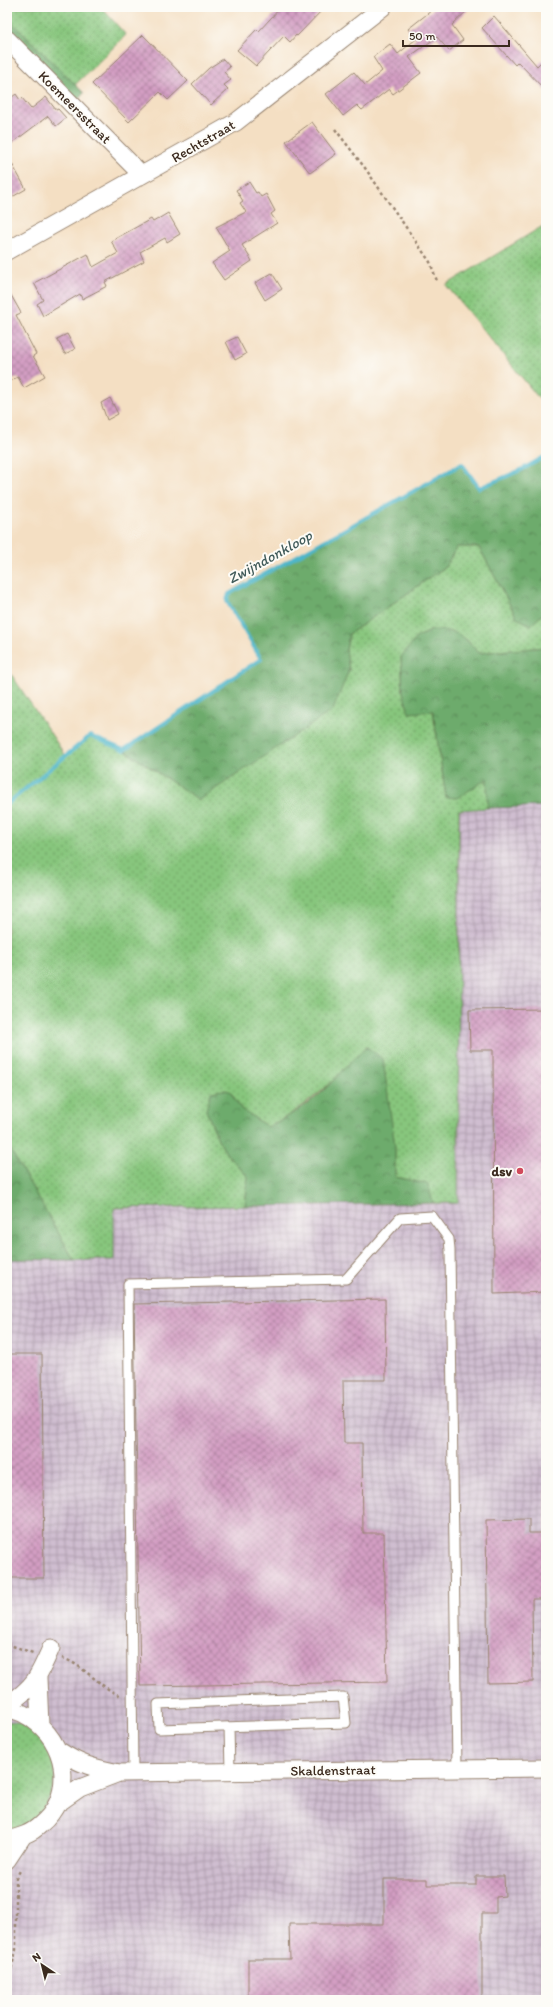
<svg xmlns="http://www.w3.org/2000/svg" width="553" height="2007" font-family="Itim,sans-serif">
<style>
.industrial{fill:url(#industrial-grid)}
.grass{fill:url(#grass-dots);stroke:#61784e}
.forest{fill:url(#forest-crowns);stroke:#546a45}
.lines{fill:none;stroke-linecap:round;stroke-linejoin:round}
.stream{stroke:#4db6ca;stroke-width:4}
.building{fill:url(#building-cross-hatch)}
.lane-casing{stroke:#988470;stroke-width:11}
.street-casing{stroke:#988470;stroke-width:19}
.path{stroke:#988470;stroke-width:2.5;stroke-dasharray:3 3;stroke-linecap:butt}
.lane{stroke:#fff;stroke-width:9}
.street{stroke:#fff;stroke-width:17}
.poi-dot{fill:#d1495b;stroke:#fdfcf7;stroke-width:1.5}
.labels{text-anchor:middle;stroke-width:4;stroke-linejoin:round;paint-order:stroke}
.street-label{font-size:14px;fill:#3b2a1e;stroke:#fdfcf7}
.poi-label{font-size:14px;font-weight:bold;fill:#3b2a1e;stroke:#fdfcf7;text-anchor:end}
.water-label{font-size:15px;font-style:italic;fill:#415b5a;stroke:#fdfcf7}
</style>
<defs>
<pattern id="industrial-grid" width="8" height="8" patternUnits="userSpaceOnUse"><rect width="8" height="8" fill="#cfbdd0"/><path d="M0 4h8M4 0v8" fill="none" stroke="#a99aa8"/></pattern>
<pattern id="grass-dots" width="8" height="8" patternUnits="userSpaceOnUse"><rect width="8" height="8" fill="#87c67d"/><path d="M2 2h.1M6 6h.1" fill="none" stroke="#70a166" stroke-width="1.8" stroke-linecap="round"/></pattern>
<pattern id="forest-crowns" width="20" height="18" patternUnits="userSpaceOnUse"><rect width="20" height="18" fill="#6dab6c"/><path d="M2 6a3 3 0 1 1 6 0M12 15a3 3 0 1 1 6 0" fill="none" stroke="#5b8b58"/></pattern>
<pattern id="building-cross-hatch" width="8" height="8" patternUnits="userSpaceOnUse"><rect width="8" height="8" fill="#d39ec3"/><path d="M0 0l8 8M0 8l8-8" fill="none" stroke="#ac819e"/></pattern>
</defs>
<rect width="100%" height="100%" fill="#fdfcf7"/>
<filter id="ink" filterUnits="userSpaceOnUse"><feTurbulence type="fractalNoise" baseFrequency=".025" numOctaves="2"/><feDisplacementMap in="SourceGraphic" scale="8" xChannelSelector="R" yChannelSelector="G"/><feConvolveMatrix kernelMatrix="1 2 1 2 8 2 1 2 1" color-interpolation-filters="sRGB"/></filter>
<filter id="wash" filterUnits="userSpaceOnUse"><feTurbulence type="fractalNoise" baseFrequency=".012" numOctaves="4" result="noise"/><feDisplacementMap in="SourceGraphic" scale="16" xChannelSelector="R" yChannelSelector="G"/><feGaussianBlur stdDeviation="0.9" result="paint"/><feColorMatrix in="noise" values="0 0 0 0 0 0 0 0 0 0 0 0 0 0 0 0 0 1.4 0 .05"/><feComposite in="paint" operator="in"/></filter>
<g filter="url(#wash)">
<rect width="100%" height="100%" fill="#f4dfc3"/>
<path class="industrial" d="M 546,806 L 546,2000 L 7,2000 L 7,1259 L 113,1260 L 114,1208 L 458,1203 L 459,809 Z"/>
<path class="grass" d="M 7,7 L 101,7 L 126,35 L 75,85 L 10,21 L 7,24 Z
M 546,224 L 546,407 L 446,285 Z
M 457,547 L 479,547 L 517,618 L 544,613 L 546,608 L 546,647 L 479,653 L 466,639 L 401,657 L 403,692 L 433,711 L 446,797 L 488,778 L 488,808 L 459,810 L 458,1203 L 433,1203 L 427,1184 L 395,1177 L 395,1147 L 336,1078 C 315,1098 294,1113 268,1127 L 241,1109 L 230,1091 L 206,1110 L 218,1139 L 226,1153 L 248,1177 L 245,1206 L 114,1208 L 114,1260 L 74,1260 L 7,1144 L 7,668 L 65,755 L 90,736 L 124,750 L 199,800 L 349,670 L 346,650 L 349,634 L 445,567 Z
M 7,1721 C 13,1722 25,1724 30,1728 C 40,1736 52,1754 54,1766 C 59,1797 35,1826 7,1832 Z"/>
<path class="forest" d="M 10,21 L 84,93 L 77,101 L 7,31 L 7,24 Z
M 546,456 L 546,608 L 544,613 L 531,625 L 517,618 L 479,547 L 457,547 L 445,567 L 349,634 L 346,650 L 349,670 L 333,710 L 199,800 L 124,750 L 261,660 L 227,601 L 229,594 L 462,464 L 480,488 L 521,470 Z
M 433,630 C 460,631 461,634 479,653 L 546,647 L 546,806 L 488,808 L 487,779 L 457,798 L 446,797 L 433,711 L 409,713 L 403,692 L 401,657 L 417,637 Z
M 367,1047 L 383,1059 L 395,1147 L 395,1177 L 428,1184 L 433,1203 L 245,1206 L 248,1177 L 226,1153 L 218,1139 L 206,1110 L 211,1092 L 223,1090 L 230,1091 L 241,1109 L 268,1127 C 287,1117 305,1107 321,1093 C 337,1078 350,1060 367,1047 Z
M 7,1144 L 74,1260 L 7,1259 Z"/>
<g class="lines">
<path class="stream" d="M 7,804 L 90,736 L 124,750 L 261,659 L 227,601 L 229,594 L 462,464 L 479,488 L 521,470 L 546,456"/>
</g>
<g id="blocks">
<path class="building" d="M 281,7 L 325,7 L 297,36 L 296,35 L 290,42 L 284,36 L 256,66 L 237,50 L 257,29 L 259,31 Z
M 436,7 L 471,7 L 452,25 L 463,40 L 449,51 L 437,37 L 409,57 L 421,73 L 393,94 L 389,89 L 362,110 L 357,105 L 343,116 L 326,94 L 354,72 L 365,85 L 382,71 L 373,57 L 390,44 L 398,54 L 416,39 L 408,29 Z
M 494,16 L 537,66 L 546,57 L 546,91 L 518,62 L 515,65 L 482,28 Z
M 143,35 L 188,81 L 168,100 L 160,92 L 129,122 L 92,84 Z
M 223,59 L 230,67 L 224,72 L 231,80 L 224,85 L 228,89 L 211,105 L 192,84 L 209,68 Z
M 16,94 L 20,100 L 22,98 L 31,109 L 46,97 L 56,110 L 58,109 L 66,118 L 56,126 L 48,116 L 7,147 L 7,101 Z
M 312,122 L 336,154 L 310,173 L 286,141 Z
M 7,155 L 26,189 L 7,200 Z
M 249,182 L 256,193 L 258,192 L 261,197 L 266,194 L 275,211 L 271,214 L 277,223 L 242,245 L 252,261 L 224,280 L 212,263 L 230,251 L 216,227 L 246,212 L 240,203 L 243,201 L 236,190 Z
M 168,213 L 180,234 L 167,242 L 165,238 L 140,252 L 144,261 L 105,282 L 107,286 L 82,299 L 80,294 L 43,316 L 37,304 L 43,300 L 34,283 L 88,254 L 93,267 L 118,253 L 111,241 L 151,219 L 153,222 Z
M 272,273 L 282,289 L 265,300 L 255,283 Z
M 7,288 L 21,313 L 16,315 L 36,354 L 33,356 L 45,376 L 24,388 L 18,377 L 7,382 Z
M 67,334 L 75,349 L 65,354 L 57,339 Z
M 237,337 L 246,354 L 235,360 L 226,342 Z
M 110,398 L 118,414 L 107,420 L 101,403 Z
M 546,1009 L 546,1292 L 494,1294 L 493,1050 L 470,1050 L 469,1010 Z
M 385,1299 L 386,1380 L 343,1380 L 344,1443 L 362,1443 L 363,1533 L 384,1533 L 387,1682 L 140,1686 L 134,1304 Z
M 7,1354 L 42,1354 L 44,1578 L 7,1578 Z
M 529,1519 L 529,1533 L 546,1533 L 546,1599 L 532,1599 L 533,1682 L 488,1683 L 486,1520 Z
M 476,1876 L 504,1876 L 505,1896 L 496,1897 L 496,1913 L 482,1913 L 482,2000 L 248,2000 L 248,1959 L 290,1959 L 289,1924 L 384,1924 L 384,1879 L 427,1879 L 427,1885 L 476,1885 Z"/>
</g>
</g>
<g filter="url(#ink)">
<use href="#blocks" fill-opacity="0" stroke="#988470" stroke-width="1"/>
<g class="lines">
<defs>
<path id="lane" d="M 343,1697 L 346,1723 L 159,1729 L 158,1704 Z
M 229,1727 L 230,1772
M 133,1773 L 128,1284 L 346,1279 L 400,1218 L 432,1216 L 449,1239 L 450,1250 L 457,1769"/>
<path id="street" d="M 7,39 L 142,175
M 7,251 L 236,122 L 383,7
M 38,1678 L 40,1725
M 7,1705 C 34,1687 38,1678 51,1648
M 7,1709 C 18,1710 29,1716 37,1723 C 69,1749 73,1798 40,1825 C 31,1834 19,1837 7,1840
M 58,1750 C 81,1765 93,1768 120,1773 L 546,1768
M 57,1804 L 80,1788 L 119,1773
M 7,1860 L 23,1836"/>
</defs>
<use href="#lane" class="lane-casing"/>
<use href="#street" class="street-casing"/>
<path class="path" d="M 335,129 L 365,168 L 430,262 L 437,281
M 7,1644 L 33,1653
M 62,1658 C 84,1665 99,1687 121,1696
M 7,1957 L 11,1968
M 7,1986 L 16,1950 L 16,1878 L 21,1869"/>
<use href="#lane" class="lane"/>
<use href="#street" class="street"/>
</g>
</g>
<circle class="poi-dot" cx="520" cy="1171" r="4"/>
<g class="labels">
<g class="street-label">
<text transform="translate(75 107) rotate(45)" y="5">Koemeersstraat</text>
<text transform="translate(203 141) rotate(-30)" y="5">Rechtstraat</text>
<text transform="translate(333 1770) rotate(-1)" y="5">Skaldenstraat</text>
</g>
<g class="poi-label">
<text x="512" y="1176">dsv</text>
</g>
<g class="water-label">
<text transform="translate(270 557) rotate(-29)" y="5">Zwijndonkloop</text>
</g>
</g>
<rect width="553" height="2007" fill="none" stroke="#fdfcf7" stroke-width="24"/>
<g transform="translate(42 1965) rotate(325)" stroke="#fdfcf7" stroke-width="3" paint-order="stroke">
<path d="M0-3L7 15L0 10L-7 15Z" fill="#3b2a1e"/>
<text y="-6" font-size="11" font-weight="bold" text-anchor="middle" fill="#3b2a1e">N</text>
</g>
<path d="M403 40v6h106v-6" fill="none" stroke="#3b2a1e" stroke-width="2"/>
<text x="409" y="40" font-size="12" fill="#3b2a1e" stroke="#fdfcf7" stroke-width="3" paint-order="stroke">50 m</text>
</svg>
